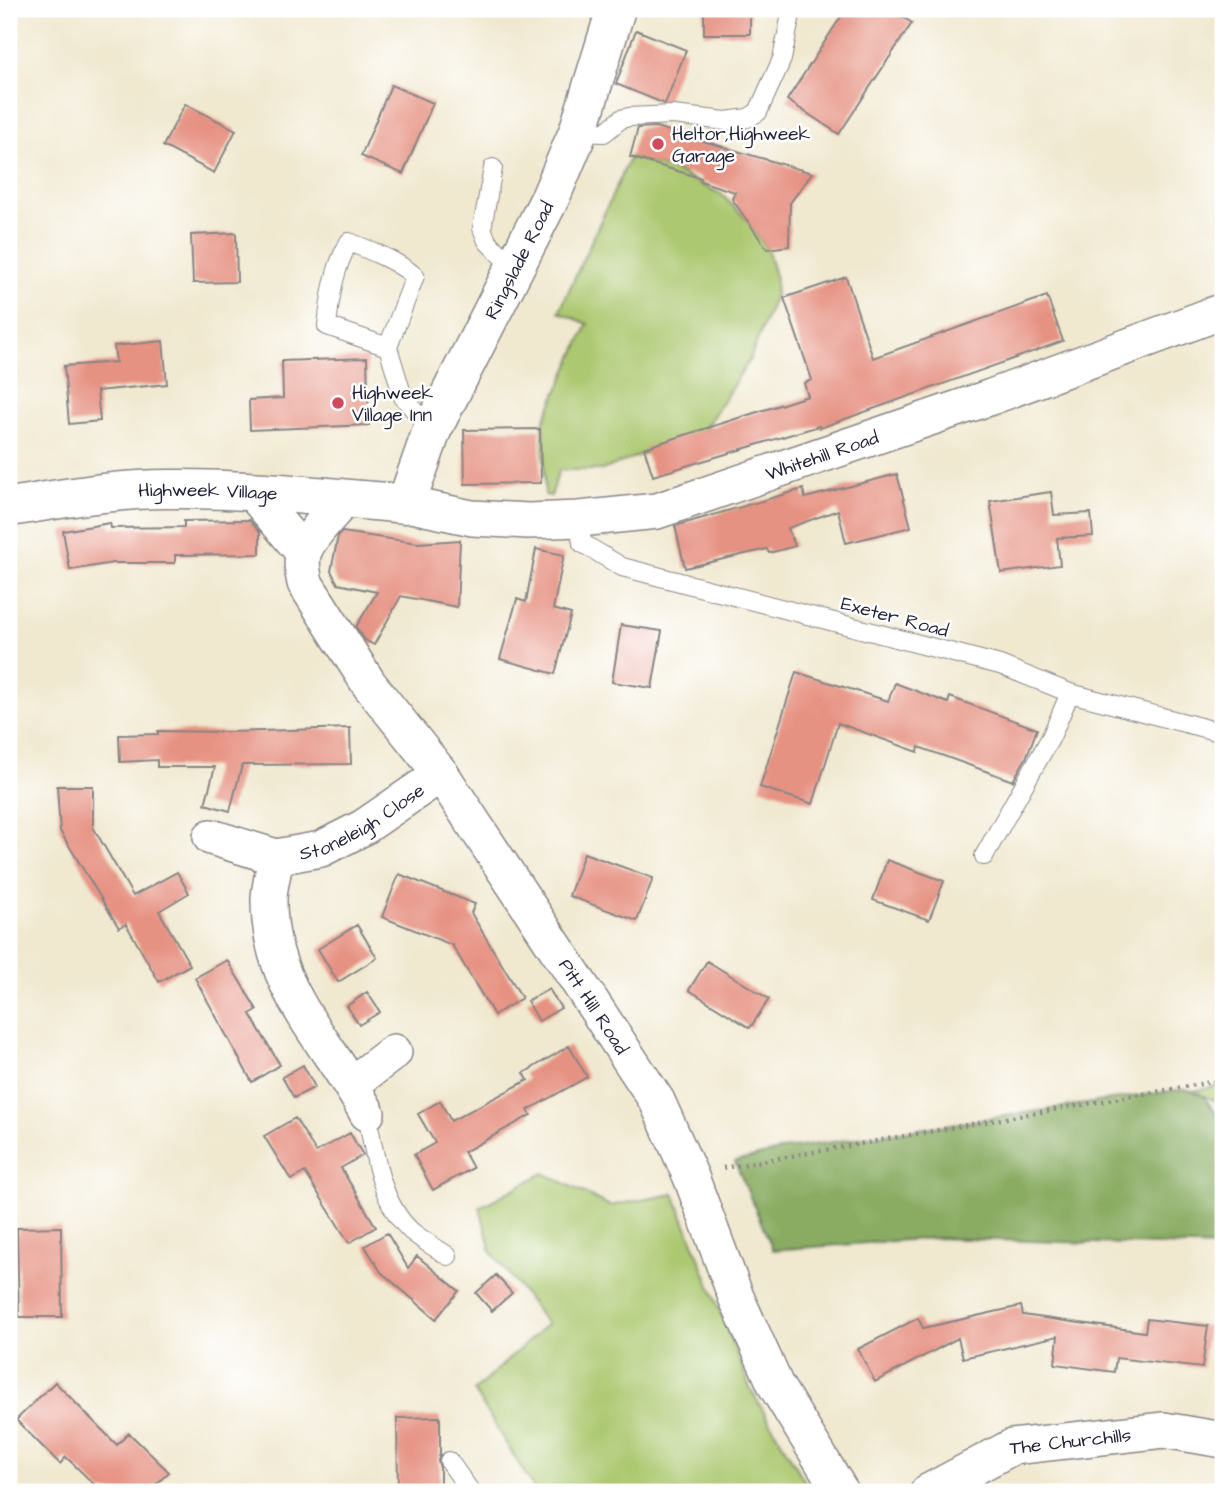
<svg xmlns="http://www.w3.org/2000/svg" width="1232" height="1501" font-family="'Architects Daughter',sans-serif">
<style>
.green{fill:#acc86f;stroke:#677555;stroke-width:2}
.forest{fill:#89ac62;stroke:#56674e;stroke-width:2}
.building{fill:#e69282}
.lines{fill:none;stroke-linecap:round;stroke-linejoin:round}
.lane-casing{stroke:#898585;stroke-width:20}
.street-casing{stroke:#898585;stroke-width:38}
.secondary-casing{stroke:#898585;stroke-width:41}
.path{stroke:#898585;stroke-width:4.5;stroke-dasharray:2 5;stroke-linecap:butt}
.lane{stroke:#fff;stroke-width:18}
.street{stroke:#fff;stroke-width:35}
.secondary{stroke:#fff;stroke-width:38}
.poi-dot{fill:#d1495b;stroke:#fff;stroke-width:2.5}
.labels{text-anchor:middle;stroke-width:5;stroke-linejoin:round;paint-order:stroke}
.poi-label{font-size:19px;fill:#22223b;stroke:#fff;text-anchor:start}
.street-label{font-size:19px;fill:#22223b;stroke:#fff}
</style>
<rect width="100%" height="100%" fill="#fff"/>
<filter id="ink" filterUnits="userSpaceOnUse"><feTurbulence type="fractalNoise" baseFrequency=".0143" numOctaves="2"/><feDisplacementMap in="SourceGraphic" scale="14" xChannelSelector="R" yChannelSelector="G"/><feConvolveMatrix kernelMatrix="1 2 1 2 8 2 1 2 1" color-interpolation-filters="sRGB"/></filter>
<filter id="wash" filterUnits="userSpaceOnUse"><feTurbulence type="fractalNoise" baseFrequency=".00686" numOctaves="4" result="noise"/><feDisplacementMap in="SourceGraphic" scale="28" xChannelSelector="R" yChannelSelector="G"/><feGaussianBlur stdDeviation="1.57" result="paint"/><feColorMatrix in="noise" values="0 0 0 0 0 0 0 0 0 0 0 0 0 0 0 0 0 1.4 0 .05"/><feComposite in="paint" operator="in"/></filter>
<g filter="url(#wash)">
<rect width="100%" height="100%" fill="#f0e8cf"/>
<path class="green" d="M 630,157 L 671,169 L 721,194 L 748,221 L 767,249 L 776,279 L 775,295 L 750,359 L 704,430 L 602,470 L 559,470 L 551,496 L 545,495 L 543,423 L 588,324 L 559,312 Z
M 1223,1085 L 1223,1104 L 1193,1091 Z
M 544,1173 L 610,1206 L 674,1194 L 751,1390 L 811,1492 L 536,1492 L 474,1391 L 547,1324 L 491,1251 L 480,1207 Z"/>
<path class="forest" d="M 1184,1089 L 1193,1091 L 1204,1097 L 1223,1122 L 1223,1247 L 934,1238 L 773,1250 L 735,1162 L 786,1149 Z"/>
<g id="blocks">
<path class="building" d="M 704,9 L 750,9 L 750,34 L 704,34 Z
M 846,9 L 891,9 L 912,23 L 839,134 L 787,100 Z
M 636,30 L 686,50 L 665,104 L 616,84 Z
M 391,85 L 433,103 L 403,174 L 361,156 Z
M 185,104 L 236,130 L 214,173 L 163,146 Z
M 656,127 L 812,173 L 790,203 L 789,246 L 767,249 L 732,199 L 735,192 L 700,181 L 701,178 L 630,157 L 638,128 Z
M 236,233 L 237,282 L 193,283 L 191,235 Z
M 846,277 L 873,358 L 1047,296 L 1063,341 L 820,428 L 819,426 L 653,476 L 644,448 L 808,396 L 804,383 L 812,380 L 784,298 Z
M 163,341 L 167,384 L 97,391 L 100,421 L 69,424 L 64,366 L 116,362 L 114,346 Z
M 367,358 L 369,425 L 250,430 L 249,400 L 283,398 L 282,361 Z
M 540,429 L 541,483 L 465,484 L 464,430 Z
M 897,474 L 911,527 L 846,543 L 838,510 L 788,528 L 795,546 L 769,553 L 767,549 L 685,568 L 675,526 L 803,489 L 805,498 Z
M 1051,492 L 1054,515 L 1091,513 L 1093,536 L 1057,538 L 1060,565 L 1001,573 L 990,501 Z
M 249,520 L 260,532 L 260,554 L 175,555 L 175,563 L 113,563 L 70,570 L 63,531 L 110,523 L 111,528 L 184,527 L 184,521 Z
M 342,532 L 418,543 L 460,540 L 457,607 L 401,596 L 374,645 L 365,640 L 356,627 L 377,592 L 338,584 L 331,571 L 338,536 Z
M 536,549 L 564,555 L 553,609 L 571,614 L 555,674 L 500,659 L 517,599 L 526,602 Z
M 621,625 L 662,631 L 652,688 L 612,682 Z
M 796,672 L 888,701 L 895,683 L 948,703 L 950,697 L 1037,729 L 1026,758 L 1013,781 L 919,747 L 918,752 L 838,723 L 813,804 L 760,787 Z
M 350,728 L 351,764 L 242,765 L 230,811 L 205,804 L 215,767 L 157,767 L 157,760 L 120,762 L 119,735 L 158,734 L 158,731 L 232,732 Z
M 57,786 L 93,786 L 93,827 L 133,896 L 177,872 L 189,893 L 159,911 L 190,965 L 159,982 L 126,924 L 119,928 L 60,831 Z
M 584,853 L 653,878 L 637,921 L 569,896 Z
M 887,860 L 944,881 L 929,920 L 873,900 Z
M 399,874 L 475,904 L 471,913 L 522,998 L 494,1015 L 452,945 L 382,917 Z
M 357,925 L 377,958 L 338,982 L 318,949 Z
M 227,960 L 257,1010 L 250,1014 L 280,1065 L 252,1082 L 195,978 Z
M 707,961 L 769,999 L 750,1028 L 689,990 Z
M 549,989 L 561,1008 L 539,1021 L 527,1001 Z
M 367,992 L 380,1012 L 359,1025 L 347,1006 Z
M 569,1046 L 587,1077 L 528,1110 L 531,1115 L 464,1152 L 473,1168 L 433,1190 L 414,1155 L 435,1143 L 418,1114 L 440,1101 L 451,1121 L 528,1080 L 524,1073 Z
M 303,1065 L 315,1087 L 294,1098 L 282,1077 Z
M 295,1118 L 316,1152 L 350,1133 L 363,1155 L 341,1168 L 376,1227 L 349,1243 L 305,1172 L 291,1180 L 264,1136 Z
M 61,1227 L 62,1317 L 19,1317 L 17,1228 Z
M 387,1233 L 408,1268 L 417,1256 L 459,1291 L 436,1319 L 381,1272 L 365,1246 Z
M 496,1275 L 512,1293 L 492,1311 L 476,1293 Z
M 1021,1306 L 1023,1315 L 1145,1332 L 1147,1319 L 1208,1326 L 1202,1368 L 1116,1358 L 1114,1372 L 1055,1364 L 1058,1336 L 963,1358 L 958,1338 L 875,1382 L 858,1349 L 918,1318 L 923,1328 Z
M 55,1382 L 117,1445 L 129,1433 L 169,1472 L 148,1492 L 102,1492 L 66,1457 L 60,1464 L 16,1420 Z
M 440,1417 L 440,1454 L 438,1461 L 440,1468 L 440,1492 L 398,1492 L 397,1418 Z"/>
</g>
</g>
<g filter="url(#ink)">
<use href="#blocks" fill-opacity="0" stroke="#898585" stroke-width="2"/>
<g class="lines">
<defs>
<path id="lane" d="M 578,132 L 604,133 L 621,119 L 629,117 L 673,115 L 726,121 L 748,118 L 758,112 L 782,59 L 792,9
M 493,168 L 482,228 L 487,241 L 514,269
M 388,347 L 327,326 C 330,297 334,268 349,242 C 372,251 395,260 415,276 L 388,347 L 403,397 L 432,430
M 579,519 L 582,543 L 622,567 L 1000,665 L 1070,693 L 1223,733
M 984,856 L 1051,737 L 1070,693
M 367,1113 C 374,1153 380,1202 411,1231 C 422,1240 436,1248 448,1256
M 449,1461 L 471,1492"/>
<g id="street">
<path d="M 252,492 L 303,552"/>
<path id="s1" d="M 345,499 C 333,512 308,537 303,554 C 301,564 303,573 305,583 L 369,684 L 441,774 L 657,1101 L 691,1177 L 736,1297 L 776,1386 L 841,1492"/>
<path id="s2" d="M 406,504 L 472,518 L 529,521 L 579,519 L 657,511 L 991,397 L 1223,311"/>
<path d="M 211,837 L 276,857"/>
<path d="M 352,1084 L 394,1052"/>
<path id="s3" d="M 367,1113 C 328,1040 268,989 269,900 C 269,886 274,871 276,857 L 321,849 L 364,827 L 441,774"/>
<path id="s4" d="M 928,1492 L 1012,1447 L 1164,1430 L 1223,1440"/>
</g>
<g id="secondary">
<path id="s5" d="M 9,507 C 61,499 114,489 167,489 C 247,488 327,497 406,504 L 432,430 L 551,196 L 578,132 L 616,9"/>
</g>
</defs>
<use href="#lane" class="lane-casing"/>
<use href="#street" class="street-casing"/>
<use href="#secondary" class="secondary-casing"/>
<path class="path" d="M 723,1168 L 1223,1080"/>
<use href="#lane" class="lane"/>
<use href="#street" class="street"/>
<use href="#secondary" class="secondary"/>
</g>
</g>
<g class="poi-dot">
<circle cx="658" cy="144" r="7"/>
<circle cx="338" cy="403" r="7"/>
</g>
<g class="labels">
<g class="poi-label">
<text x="672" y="140">Heltor,Highweek<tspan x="672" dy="22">Garage</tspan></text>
<text x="352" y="399">Highweek<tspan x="352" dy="22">Village Inn</tspan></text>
</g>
<g class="street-label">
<text dy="7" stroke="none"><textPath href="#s5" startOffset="668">Ringslade Road</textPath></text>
<text dy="7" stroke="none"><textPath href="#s2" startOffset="427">Whitehill Road</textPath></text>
<text dy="7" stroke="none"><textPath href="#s5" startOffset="200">Highweek Village</textPath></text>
<text transform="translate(895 616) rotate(15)" y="7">Exeter Road</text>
<text dy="7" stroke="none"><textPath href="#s3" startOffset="376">Stoneleigh Close</textPath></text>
<text dy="7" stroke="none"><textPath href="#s1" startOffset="612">Pitt Hill Road</textPath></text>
<text dy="7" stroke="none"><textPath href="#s4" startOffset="154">The Churchills</textPath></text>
</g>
</g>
<rect width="1232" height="1501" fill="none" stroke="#fff" stroke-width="35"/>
</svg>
